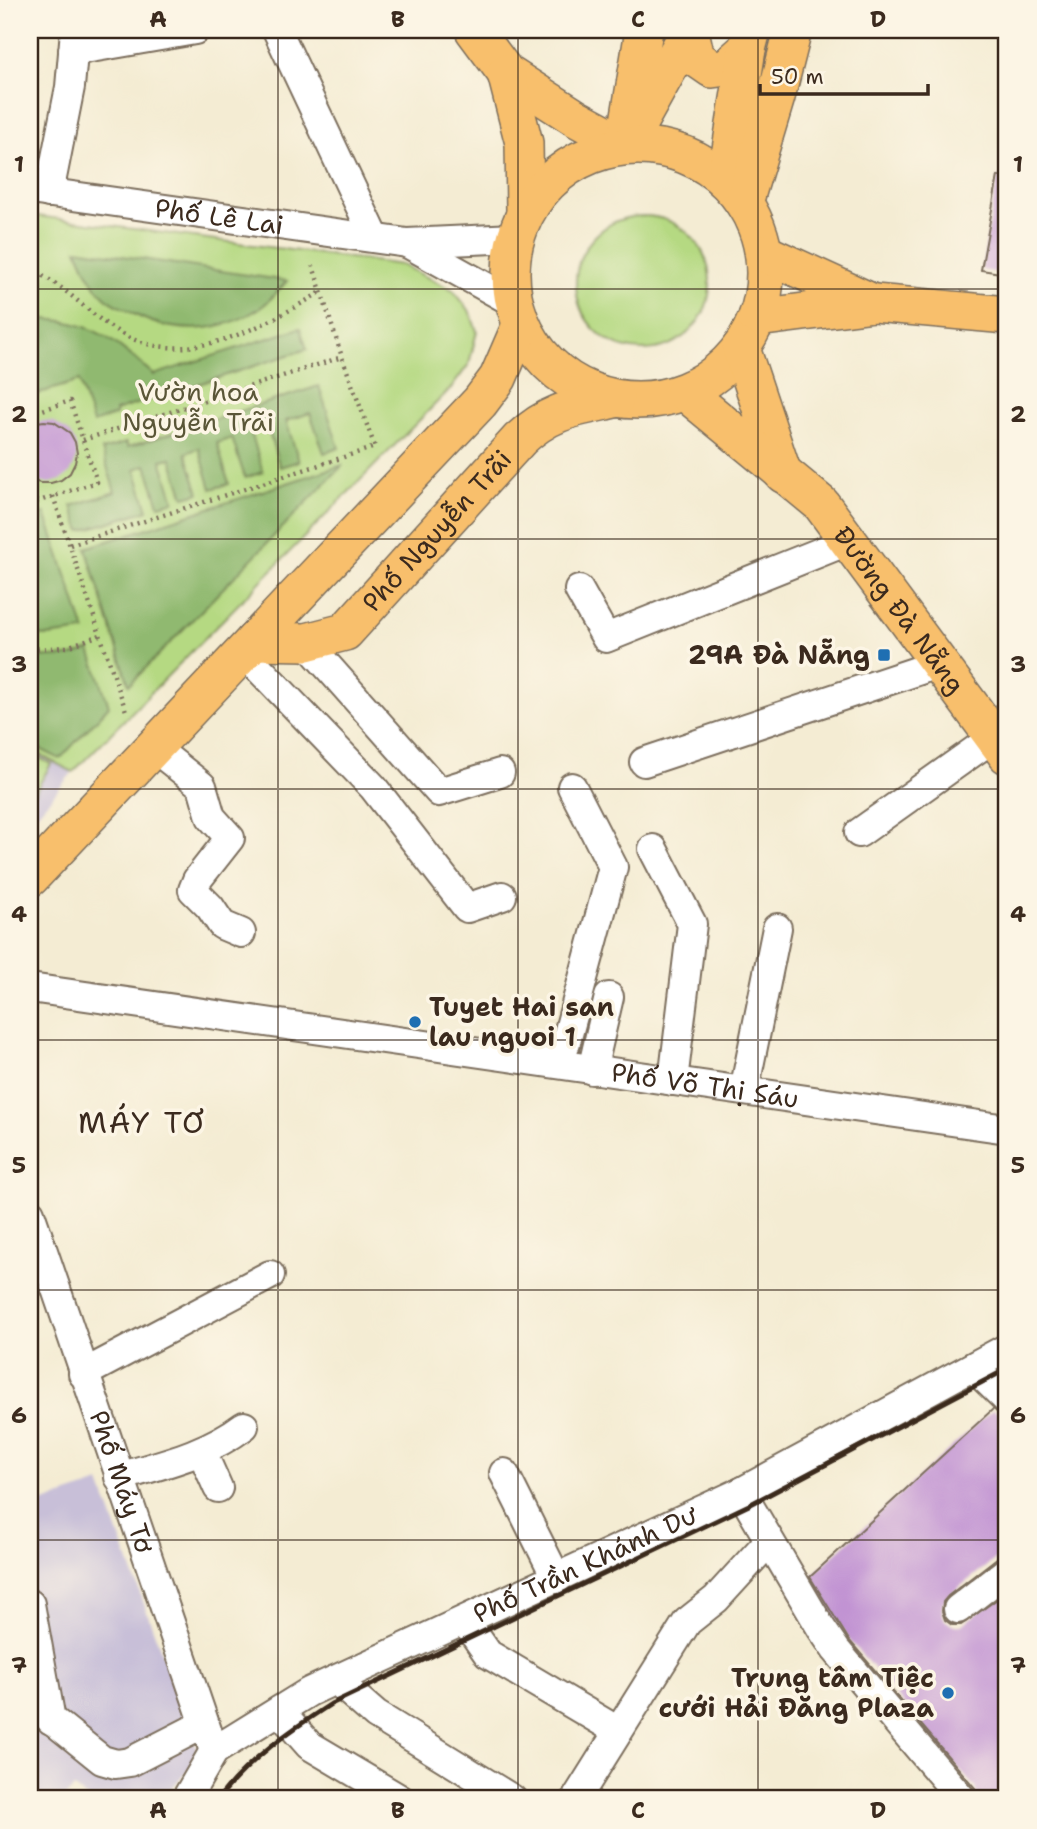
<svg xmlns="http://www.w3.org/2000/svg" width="1037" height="1829" font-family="'Shantell Sans',sans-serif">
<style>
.industrial{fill:#c8bfd8}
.green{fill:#b5d982;stroke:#788250;stroke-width:2}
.forest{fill:#90b970;stroke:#667247;stroke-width:2}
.building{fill:#c193d3}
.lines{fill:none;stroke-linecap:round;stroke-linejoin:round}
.minor-casing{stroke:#7c6e5d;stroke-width:32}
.major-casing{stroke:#7c6e5d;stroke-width:40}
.path{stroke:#7c6e5d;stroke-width:4.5;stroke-dasharray:2 5;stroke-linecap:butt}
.minor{stroke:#fff;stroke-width:28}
.major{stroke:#f8bf6c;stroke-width:37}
.rail{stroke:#3b2a1e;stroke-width:5}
.grid{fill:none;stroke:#3b2a1e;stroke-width:2;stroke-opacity:0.55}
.poi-dot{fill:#1f6fb2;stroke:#fcf5e5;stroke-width:2.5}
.labels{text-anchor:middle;stroke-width:7;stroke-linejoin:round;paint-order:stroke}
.street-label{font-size:26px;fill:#3b2a1e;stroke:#fcf5e5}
.park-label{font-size:26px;fill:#5a5637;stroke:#fcf5e5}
.poi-label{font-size:26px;font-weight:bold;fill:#3b2a1e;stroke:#fcf5e5;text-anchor:end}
.quarter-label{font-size:30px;letter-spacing:2px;fill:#3b2a1e;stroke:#fcf5e5}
.neatline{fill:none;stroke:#3b2a1e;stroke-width:2.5}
.grid-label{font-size:23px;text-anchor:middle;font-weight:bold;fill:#3b2a1e}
</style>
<rect width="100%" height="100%" fill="#fcf5e5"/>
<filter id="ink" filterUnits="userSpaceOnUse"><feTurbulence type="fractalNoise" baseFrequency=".0143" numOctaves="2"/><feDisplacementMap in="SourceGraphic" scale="14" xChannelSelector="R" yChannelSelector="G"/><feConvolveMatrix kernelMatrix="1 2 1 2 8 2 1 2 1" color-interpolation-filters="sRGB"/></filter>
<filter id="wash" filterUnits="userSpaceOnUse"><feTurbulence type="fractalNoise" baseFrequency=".00686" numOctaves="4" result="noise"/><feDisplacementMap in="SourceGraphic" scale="28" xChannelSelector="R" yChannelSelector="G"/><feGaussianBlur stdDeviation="1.57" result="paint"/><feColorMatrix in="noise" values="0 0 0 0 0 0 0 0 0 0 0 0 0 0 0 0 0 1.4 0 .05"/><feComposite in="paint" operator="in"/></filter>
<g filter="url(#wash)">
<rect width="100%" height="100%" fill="#f4ecd3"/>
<path class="industrial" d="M 30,750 L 73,772 L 30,822 Z
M 30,1475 L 41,1503 L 100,1483 L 200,1758 L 161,1799 L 88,1799 L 74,1788 L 63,1799 L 30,1799 Z"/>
<path class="green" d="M 30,215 L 402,265 L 453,290 L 469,310 L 477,331 L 469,364 L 452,387 L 73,772 L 30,750 Z
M576 283a67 67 0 1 1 134 0a67 67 0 1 1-134 0Z
M 30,753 L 51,764 L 30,801 Z"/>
<path class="forest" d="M 77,249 L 287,281 C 280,289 272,298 264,305 C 224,334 174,336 132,313 C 123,308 111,303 104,296 C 91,283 84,266 77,249 Z
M 41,319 C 92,320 117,343 154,375 L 300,328 L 307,349 L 115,411 L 116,415 L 93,423 L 79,381 L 37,394 L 30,373 L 30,321 Z
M 319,386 L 339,448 L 324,453 L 310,413 L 286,421 L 299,461 L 280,467 L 267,427 L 251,432 L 263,472 L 245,478 L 232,438 L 217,443 L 229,484 L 211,489 L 199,448 L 186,453 L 199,493 L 184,497 L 171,458 L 161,460 L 174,501 L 159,505 L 146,465 L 135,469 L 148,510 L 81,531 L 72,506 L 115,492 L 102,450 L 126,443 L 128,447 Z
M 343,465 L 129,685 L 86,548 Z
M 45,513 L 85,631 L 48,636 L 30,635 L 30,519 Z
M 90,650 L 109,706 L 60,759 L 30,744 L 30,658 L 72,656 Z"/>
<g id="blocks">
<path class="building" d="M 998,176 L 1007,177 L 1007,274 L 981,270 Z
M 44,421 L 54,422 L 70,433 L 75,442 L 77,453 L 75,463 L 70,473 L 61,480 L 51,483 L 40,483 L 30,480 L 30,423 Z
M 993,1409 L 1002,1416 L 1007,1416 L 1007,1555 L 997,1558 L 948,1596 L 943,1602 L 942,1611 L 945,1620 L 952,1625 L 961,1625 L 1007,1592 L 1007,1799 L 978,1799 L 975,1788 L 849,1640 L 810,1577 Z"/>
</g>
</g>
<g filter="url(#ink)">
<use href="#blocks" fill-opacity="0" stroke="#7c6e5d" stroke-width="2"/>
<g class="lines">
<defs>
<g id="minor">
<path d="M 277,30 L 375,238"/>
<path d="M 73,51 L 195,30"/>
<path id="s1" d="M 30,190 L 407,243 L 515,238"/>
<path d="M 49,193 L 70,87 L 75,30"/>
<path d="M 407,243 L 513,302"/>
<path d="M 579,590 L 606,638 L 848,541"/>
<path d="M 306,642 L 439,792 L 500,773"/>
<path d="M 244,653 L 373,787 L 467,908 L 502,896"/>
<path d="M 153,747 L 202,786 L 211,817 L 230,838 L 197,880 L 193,890 L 210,907 L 222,925 L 241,933"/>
<path d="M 644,762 L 920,670 L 937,662"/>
<path d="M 859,833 L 994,737"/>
<path d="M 653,849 L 692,924 L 673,1081"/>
<path id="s2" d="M 30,988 L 1007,1129"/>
<path d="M 560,1064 L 613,867 L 572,787"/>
<path d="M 592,1070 L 609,997"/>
<path d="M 744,1091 L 777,928"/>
<path id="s3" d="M 30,1213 L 214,1751"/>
<path d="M 973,1367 L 1007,1400"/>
<path d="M 83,1374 L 270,1275"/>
<path d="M 202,1452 L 218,1488"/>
<path d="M 504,1473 L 557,1579"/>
<path d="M 119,1477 C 163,1464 207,1454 244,1426"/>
<path d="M 741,1492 L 821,1628 L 836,1650 L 962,1799"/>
<path d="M 30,1604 L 51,1720"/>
<path d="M 958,1609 L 1007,1571"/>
<path d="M 465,1621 L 488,1654 L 618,1731"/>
<path d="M 336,1680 L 376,1715 L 512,1799"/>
<path d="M 30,1702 L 102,1760 L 116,1764 L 130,1762 L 204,1724"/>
<path d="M 279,1711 L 309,1745 L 400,1799"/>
<path id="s4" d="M 186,1799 L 214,1751 L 309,1692 L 741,1492 L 1007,1348"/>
<path d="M 576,1799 L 687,1622 L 716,1599 L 769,1541"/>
</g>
<g id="major">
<path d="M 474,30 L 506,73 L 576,118 L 626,145"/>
<path d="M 690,31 L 696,58 L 712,69 L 727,67 L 747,49"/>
<path d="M 506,73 L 524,143 L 525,211"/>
<path d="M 629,122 L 644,30"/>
<path d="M 626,145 L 690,30"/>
<circle cx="638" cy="273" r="127"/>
<path d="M 726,181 L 747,49 L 752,30"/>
<path d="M 744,203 L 776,97 L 793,30"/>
<path d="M 764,253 L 873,303"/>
<path d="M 757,318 L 874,303 L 1007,315"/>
<path d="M 741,348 L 783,474"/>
<path id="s5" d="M 685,392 L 821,504 L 1007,755"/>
<path id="s6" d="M 254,641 L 306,642 L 345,632 L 520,439 C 551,410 575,408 615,399"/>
<path d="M 30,878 L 480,402 L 498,378 L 521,325"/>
</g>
</defs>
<use href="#minor" class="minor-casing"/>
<use href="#major" class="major-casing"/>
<path class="path" d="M 30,270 C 66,284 89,316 122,334 C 188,370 264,326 321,292
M 30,414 L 70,401 L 97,482 L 30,504
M 83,440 L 342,357
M 53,496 L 126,711
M 70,545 L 375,447 L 342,357 L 313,266
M 30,649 L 67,647 L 100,635"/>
<use href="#minor" class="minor"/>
<use href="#major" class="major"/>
<path class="rail" d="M 218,1799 C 249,1759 289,1731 331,1704 L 749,1505 L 1007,1369"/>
</g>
</g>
<path class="grid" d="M 278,30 L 278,1799M 518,30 L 518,1799M 758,30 L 758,1799M 30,289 L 1007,289M 30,539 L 1007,539M 30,789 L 1007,789M 30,1040 L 1007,1040M 30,1290 L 1007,1290M 30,1540 L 1007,1540"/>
<g class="poi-dot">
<rect x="877" y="648" width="14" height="14" rx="3.5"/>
<circle cx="415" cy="1022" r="7"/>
<circle cx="948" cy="1693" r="7"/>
</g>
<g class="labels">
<g class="street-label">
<text dy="9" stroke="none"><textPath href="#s1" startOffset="191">Phố Lê Lai</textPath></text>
<text dy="9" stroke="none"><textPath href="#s6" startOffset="229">Phố Nguyễn Trãi</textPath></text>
<text dy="9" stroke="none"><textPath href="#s5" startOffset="308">Đường Đà Nẵng</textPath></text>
<text dy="9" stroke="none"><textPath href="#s2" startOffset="682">Phố Võ Thị Sáu</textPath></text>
<text dy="9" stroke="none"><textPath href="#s3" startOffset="284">Phố Máy Tơ</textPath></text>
<text dy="9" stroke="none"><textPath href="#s4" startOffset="472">Phố Trần Khánh Dư</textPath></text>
</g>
<g class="park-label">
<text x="198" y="401">Vườn hoa<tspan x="198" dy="30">Nguyễn Trãi</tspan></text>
</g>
<g class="poi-label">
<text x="870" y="664">29A Đà Nẵng</text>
<text x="429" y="1016" text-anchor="start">Tuyet Hai san<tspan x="429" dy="30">lau nguoi 1</tspan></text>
<text x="934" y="1687">Trung tâm Tiệc<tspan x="934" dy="30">cưới Hải Đăng Plaza</tspan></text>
</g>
<g class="quarter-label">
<text x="142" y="1133">MÁY TƠ</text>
</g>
</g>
<rect width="1037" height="1829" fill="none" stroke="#fcf5e5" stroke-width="77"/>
<path d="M760 84v10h168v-10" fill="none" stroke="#3b2a1e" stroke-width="3.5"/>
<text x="771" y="84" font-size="21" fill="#3b2a1e" stroke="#fcf5e5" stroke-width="5" paint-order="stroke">50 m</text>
<rect x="38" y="38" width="960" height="1752" class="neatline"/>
<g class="grid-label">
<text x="158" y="27">A</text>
<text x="398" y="27">B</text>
<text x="638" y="27">C</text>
<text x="878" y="27">D</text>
<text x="19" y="172">1</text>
<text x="1018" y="172">1</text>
<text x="19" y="422">2</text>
<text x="1018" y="422">2</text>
<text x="19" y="672">3</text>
<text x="1018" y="672">3</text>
<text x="19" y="922">4</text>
<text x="1018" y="922">4</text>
<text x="19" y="1173">5</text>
<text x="1018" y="1173">5</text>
<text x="19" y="1423">6</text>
<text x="1018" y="1423">6</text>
<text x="19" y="1673">7</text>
<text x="1018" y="1673">7</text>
<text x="158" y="1818">A</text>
<text x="398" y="1818">B</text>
<text x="638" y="1818">C</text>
<text x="878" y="1818">D</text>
</g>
</svg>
